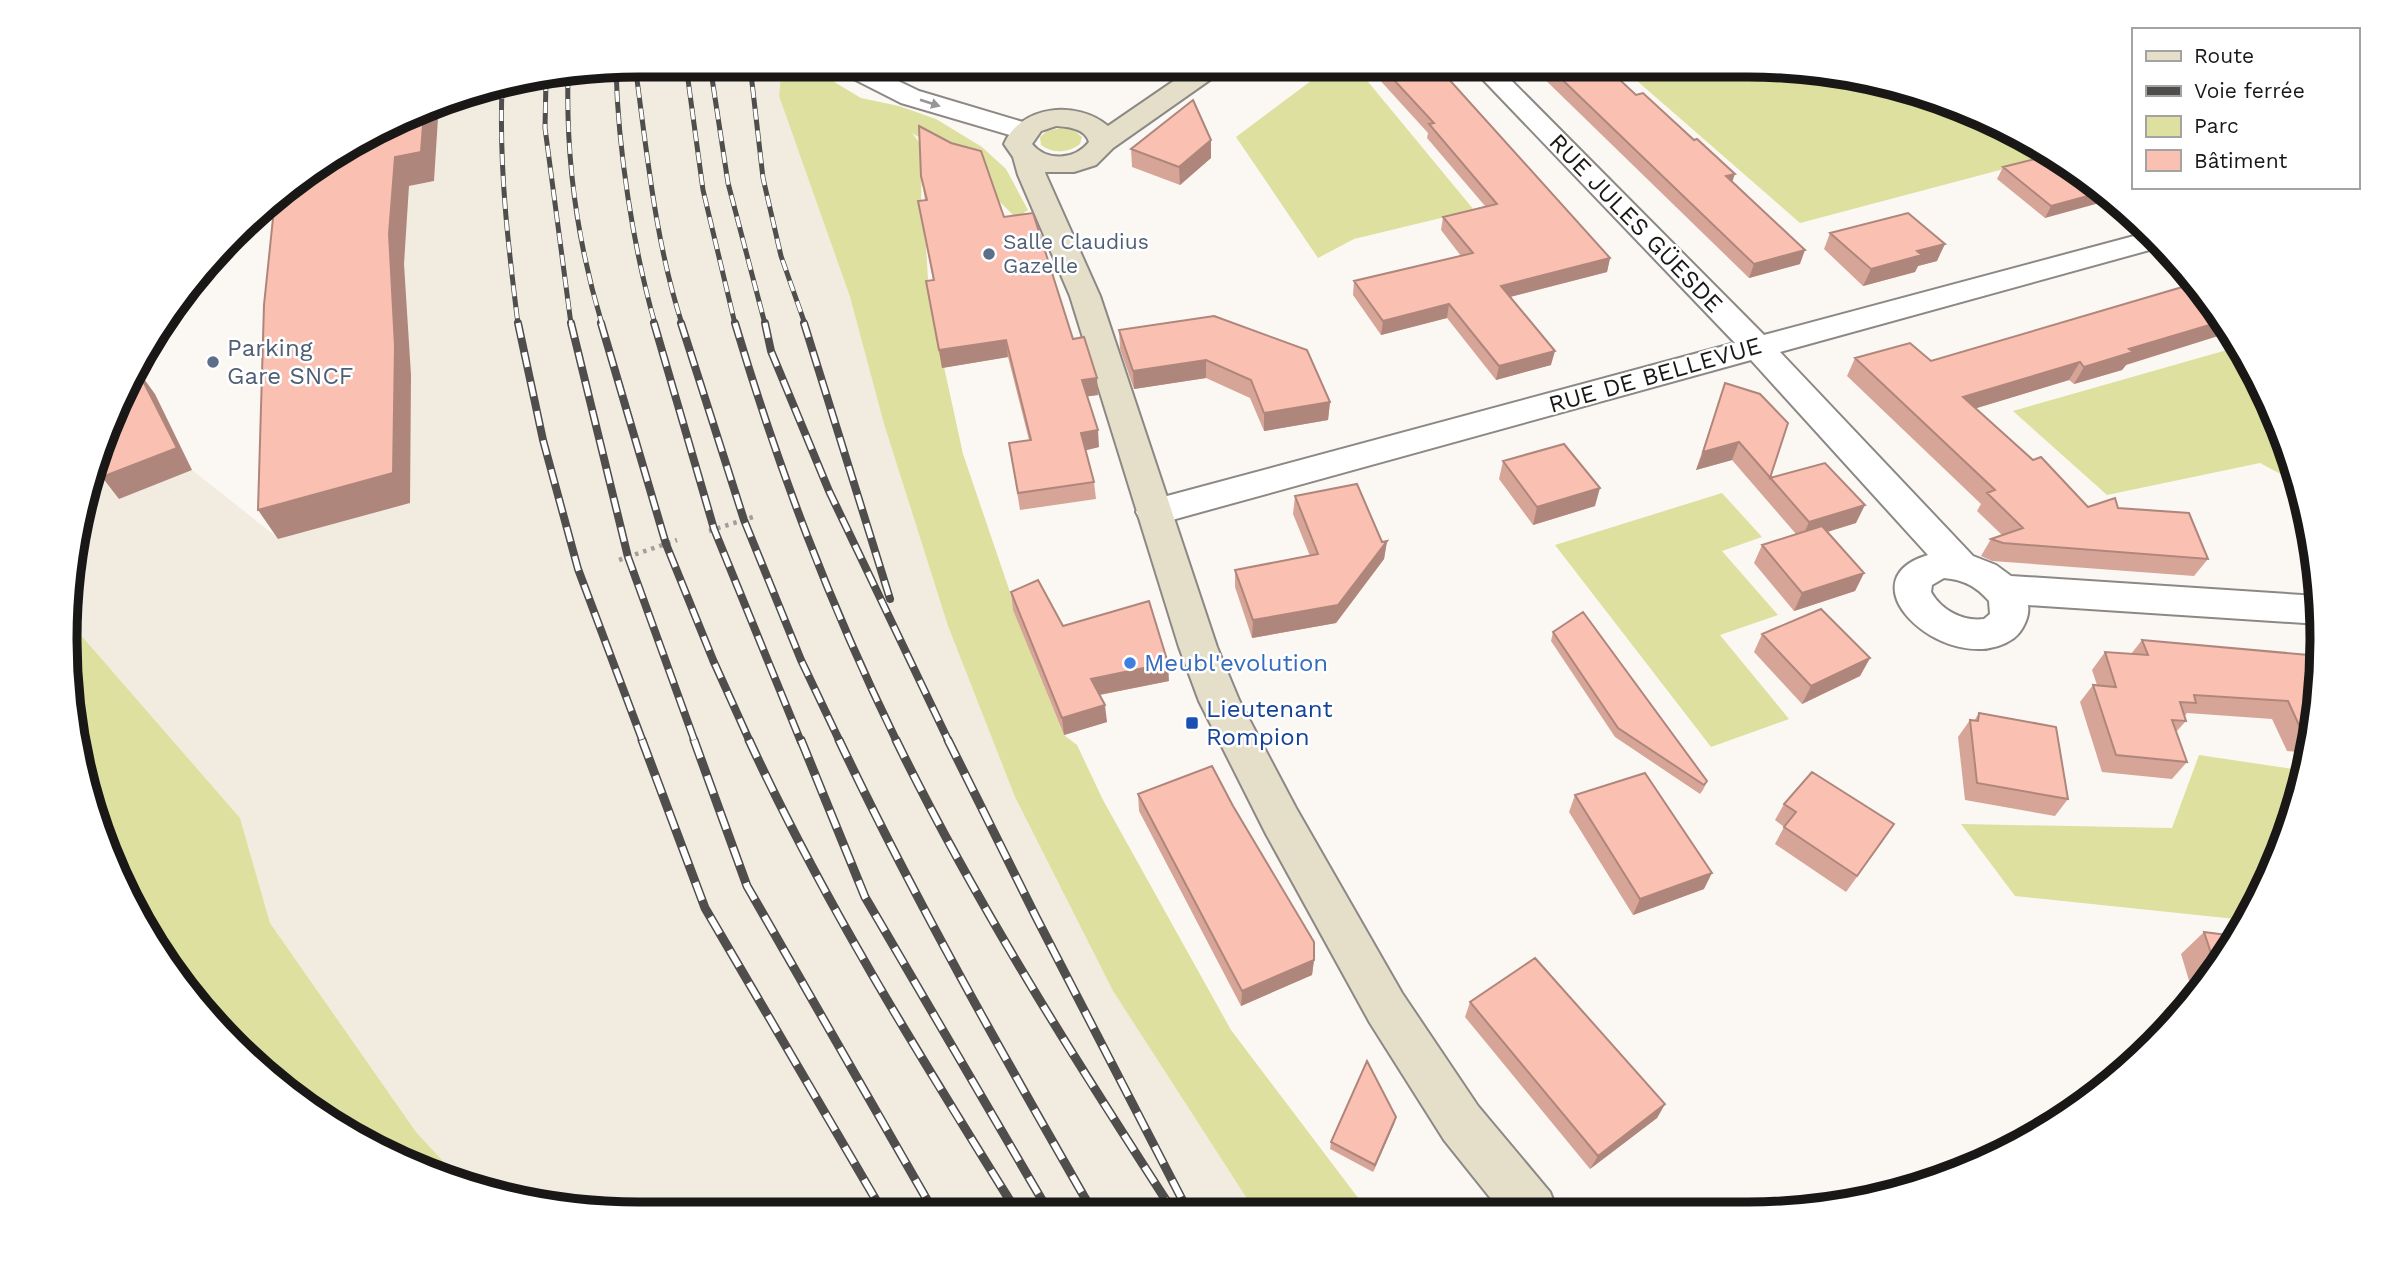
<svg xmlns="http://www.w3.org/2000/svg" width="2387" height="1279" font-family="'Work Sans',sans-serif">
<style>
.built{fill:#f2ebe0}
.green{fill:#dde09e}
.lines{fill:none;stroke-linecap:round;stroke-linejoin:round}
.street-casing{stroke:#8b8885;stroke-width:4}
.secondary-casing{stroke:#8b8885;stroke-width:4}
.path{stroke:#a19e9c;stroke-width:4.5;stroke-dasharray:3.5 5;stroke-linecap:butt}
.street{fill:#fff;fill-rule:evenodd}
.secondary{fill:#e5dec9;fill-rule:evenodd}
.rail-far2-casing{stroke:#4f4e4c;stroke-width:5}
.rail-far1-casing{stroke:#4f4e4c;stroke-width:8}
.rail-casing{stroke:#4f4e4c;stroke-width:9}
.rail-far2{stroke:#fff;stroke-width:3.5;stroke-dasharray:11;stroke-linecap:butt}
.rail-far1{stroke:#fff;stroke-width:5;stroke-dasharray:15;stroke-linecap:butt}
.rail{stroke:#fff;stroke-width:6;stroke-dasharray:19;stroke-linecap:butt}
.wall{fill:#d7a598}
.shaded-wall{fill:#af867c}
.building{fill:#fac0b1;stroke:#af867c;stroke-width:2}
.oneway{fill:#989797}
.service-dot{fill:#5c6f8a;stroke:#fff;stroke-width:2.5}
.shop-dot{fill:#3f7fe0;stroke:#fff;stroke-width:2.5}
.transit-dot{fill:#1a4fb4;stroke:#fff;stroke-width:2.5}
.labels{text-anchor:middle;stroke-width:5;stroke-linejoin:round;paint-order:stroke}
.far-service-label{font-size:21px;fill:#4e5e75;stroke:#fff;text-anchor:start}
.street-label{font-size:24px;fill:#191817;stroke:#fff}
.service-label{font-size:24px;fill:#4e5e75;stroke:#fff;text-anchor:start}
.shop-label{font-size:24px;fill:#366cbe;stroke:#fff;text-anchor:start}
.transit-label{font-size:24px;fill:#164399;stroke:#fff;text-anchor:start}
.rim{fill:none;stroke:#191817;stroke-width:9}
</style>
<rect width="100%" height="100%" fill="#fbf8f4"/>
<path class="built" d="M 640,65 L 782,65 L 779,96 L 850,297 L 884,424 L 948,626 L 1015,797 L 1113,991 L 1255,1211 L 602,1213 L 491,1195 L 465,1185 L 416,1132 L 270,923 L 240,818 L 66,618 L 66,602 L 84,491 L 137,375 L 155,394 L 192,470 L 278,538 L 409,186 L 434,181 L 439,103 L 454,95 Z"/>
<path class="green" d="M 782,65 L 815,65 L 836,83 L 861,98 L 899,106 L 936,119 L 982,147 L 1006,169 L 1028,210 L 1016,218 L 959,161 L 912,133 L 922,146 L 921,218 L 926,245 L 929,298 L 963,454 L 1031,654 L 1064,735 L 1077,745 L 1103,800 L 1231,1030 L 1368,1211 L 1255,1211 L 1113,991 L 1015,797 L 948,626 L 884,424 L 850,297 L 779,96 Z
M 1342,65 L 1355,66 L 1474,210 L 1354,239 L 1318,258 L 1236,137 L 1327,69 Z
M 1620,66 L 1785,66 L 1897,84 L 2002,124 L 2053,156 L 1800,223 Z
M 1061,128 L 1074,130 L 1082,137 L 1080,144 C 1068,153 1053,154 1041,145 L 1040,137 L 1047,131 Z
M 2241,346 L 2292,455 L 2299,484 L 2260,463 L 2107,495 L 2013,411 Z
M 1722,493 L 1762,537 L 1722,551 L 1778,615 L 1720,635 L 1789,719 L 1711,747 L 1555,545 Z
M 66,618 L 240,818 L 270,923 L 416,1132 L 465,1185 L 385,1155 L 233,1046 L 124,893 L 70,714 Z
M 2199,755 L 2306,771 L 2303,789 L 2263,894 L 2245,920 L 2015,896 L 1961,824 L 2172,828 Z"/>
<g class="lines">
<defs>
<path id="street" d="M 832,65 L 865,65 L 919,91 L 1033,125 L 1037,131 L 1033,137 L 1023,139 L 901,103 L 836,70 Z
M 1470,66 L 1497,66 L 1764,335 L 2149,232 L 2164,246 L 1780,352 L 1973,556 L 1996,565 L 2011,576 L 2318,596 L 2319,624 L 2028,605 C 2030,616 2023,631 2014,638 C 1952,682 1838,582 1928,555 L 1751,360 L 1154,525 L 1141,521 L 1136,512 L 1141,503 L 1735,343 ZM 1944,578 C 1964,580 1976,586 1989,601 L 1990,614 L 1984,619 C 1963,622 1941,610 1931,592 L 1932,585 Z"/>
<path id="secondary" d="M 1197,65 L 1228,65 L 1224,70 L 1113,148 L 1096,165 L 1074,172 L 1045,172 L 1046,175 L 1100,296 L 1217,647 L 1239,700 L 1296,808 L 1402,993 L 1478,1106 L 1550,1192 L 1557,1210 L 1500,1210 L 1444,1140 L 1370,1023 L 1266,834 L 1199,701 L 1179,647 L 1070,296 L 1018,175 L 1013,157 L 1004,144 C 1021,105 1077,100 1108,126 ZM 1056,126 C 1068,127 1085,128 1089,142 C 1075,160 1047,162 1032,144 L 1041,131 Z"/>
</defs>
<use href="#street" class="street-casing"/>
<use href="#secondary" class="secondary-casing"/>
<path class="path" d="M 709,531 L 756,516
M 619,560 L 677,540"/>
<use href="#street" class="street"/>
<use href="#secondary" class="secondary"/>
<defs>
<path id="rail-far2" d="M 635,65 C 647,152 655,241 682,324
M 686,65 L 703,190 L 735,324
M 710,65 L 728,183 L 765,324
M 750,65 L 763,178 L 781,256 L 805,324
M 616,69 C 618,149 633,247 655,324
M 568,77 C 566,159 578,245 602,324
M 546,80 L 545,128 L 571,324
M 502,88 C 499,168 508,245 518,324"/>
<path id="rail-far1" d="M 518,323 L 543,440 L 578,569 L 643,742
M 571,323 L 628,557 L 695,742
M 601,323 L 666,544 L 713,660 L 750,742
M 654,323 L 714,529 L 801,742
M 681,323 L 744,520 L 801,660 L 840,742
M 735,323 C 779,470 829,603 897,742
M 765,323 L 771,351 L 829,491 L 949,742
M 804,323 L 890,599"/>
<path id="rail" d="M 642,740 L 705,908 L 883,1212
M 694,740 L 747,886 L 934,1212
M 749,740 C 825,905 921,1058 1017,1212
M 801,740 L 865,897 L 1049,1212
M 839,740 C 916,902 1004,1057 1093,1212
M 896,740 C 976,904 1074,1058 1173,1211
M 948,740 L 1036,917 L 1188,1211"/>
</defs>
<use href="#rail-far2" class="rail-far2-casing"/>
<use href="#rail-far1" class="rail-far1-casing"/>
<use href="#rail" class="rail-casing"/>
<use href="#rail-far2" class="rail-far2"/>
<use href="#rail-far1" class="rail-far1"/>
<use href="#rail" class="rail"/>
</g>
<path class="wall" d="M 1367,66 L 1471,66 L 1471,70 L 1446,76 L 1610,258 L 1607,272 L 1510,297 L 1551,365 L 1496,380 L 1447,318 L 1381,335 L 1353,295 L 1354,281 L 1461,256 L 1441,230 L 1443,217 L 1485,206 L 1427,138 L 1428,133 Z
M 1531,66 L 1605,66 L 1732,182 L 1800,264 L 1749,278 Z
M 1211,140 L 1211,158 L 1180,185 L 1132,167 L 1131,149 Z
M 2003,167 L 2098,184 L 2045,218 L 1997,179 Z
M 921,176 L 1004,217 L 1073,339 L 1098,395 L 1087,396 L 1099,447 L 1086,450 L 1094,482 L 1096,499 L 1020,510 L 1009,443 L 1029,440 L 1008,357 L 942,368 L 926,281 L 933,280 L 918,201 L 925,200 Z
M 1830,233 L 1937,261 L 1918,266 L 1915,272 L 1863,286 L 1824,249 Z
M 2196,283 L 2126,365 L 2122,370 L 2074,384 L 2069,380 L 1976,408 L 2033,460 L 2088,507 L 2118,508 L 2208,559 L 2194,576 L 1992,561 L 1981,556 L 1991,539 L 2002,535 L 1977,511 L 1981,504 L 1847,376 L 1855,358 L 1931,361 Z
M 1119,330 L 1330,402 L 1328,420 L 1264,431 L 1250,398 L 1206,378 L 1134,389 L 1120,349 Z
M 1725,383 L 1770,478 L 1856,523 L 1827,532 L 1864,573 L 1855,591 L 1794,611 L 1754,563 L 1762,545 L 1796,534 L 1732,460 L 1696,470 Z
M 1503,461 L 1595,506 L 1533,525 L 1499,479 Z
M 1295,496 L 1382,542 L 1387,541 L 1384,559 L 1336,623 L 1252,638 L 1235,587 L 1235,570 L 1310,556 L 1293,514 Z
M 1011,592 L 1063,626 L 1169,681 L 1100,695 L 1107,722 L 1064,735 L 1013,610 Z
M 1553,632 L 1707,781 L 1703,790 L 1700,794 L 1615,737 L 1551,641 Z
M 1762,634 L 1870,658 L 1860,676 L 1802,704 L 1754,652 Z
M 2142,640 L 2321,677 L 2308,753 L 2287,751 L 2272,719 L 2187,713 L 2184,717 L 2186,721 L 2176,732 L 2187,762 L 2172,779 L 2102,772 L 2080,702 L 2093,685 L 2097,685 L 2092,670 L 2105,652 L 2131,654 Z
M 1979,713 L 2068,799 L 2055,816 L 1965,800 L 1958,737 L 1970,720 L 1974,721 Z
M 1138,794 L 1233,806 L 1314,960 L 1312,975 L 1241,1006 L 1139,811 Z
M 1575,795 L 1704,889 L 1633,915 L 1569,812 Z
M 1784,804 L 1883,841 L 1846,892 L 1775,844 L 1784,827 L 1775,820 Z
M 2204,932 L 2235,936 L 2194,997 L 2181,954 Z
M 1470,1002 L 1665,1104 L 1657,1118 L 1590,1169 L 1465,1017 Z
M 1396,1117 L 1394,1124 L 1373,1172 L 1330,1149 L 1331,1142 Z"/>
<path class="shaded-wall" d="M 1436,66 L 1471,66 L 1471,70 L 1434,78 Z
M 439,103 L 434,181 L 409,186 L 404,264 L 411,375 L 410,503 L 278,539 L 258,510 L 389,234 L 395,157 L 424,111 Z
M 1211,140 L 1211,158 L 1180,185 L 1179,167 Z
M 1735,174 L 1730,188 L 1726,176 Z
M 2106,191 L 2114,199 L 2045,218 L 2051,206 Z
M 1945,244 L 1937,261 L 1918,266 L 1915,272 L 1863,286 L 1871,269 L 1917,251 Z
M 1805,250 L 1800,264 L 1749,278 L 1754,264 Z
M 1610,258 L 1607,272 L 1498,300 L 1501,286 Z
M 1449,304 L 1447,318 L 1381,335 L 1383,321 Z
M 2223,321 L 2231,332 L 2126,365 L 2122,370 L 2074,384 L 2084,367 L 2129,349 Z
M 1006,340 L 1008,357 L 942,368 L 939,350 Z
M 1555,351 L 1551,365 L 1496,380 L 1499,366 Z
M 145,358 L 148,363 L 139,370 Z
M 1206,360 L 1206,378 L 1134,389 L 1133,371 Z
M 2080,362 L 2069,380 L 1954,415 L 1963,397 Z
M 139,372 L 155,394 L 192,470 L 119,499 L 102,477 Z
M 1097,378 L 1098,395 L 1083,397 L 1082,380 Z
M 1330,402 L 1328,420 L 1264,431 L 1264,413 Z
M 1098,430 L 1099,447 L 1083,451 L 1081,433 Z
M 1739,442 L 1732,460 L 1696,470 L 1703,452 Z
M 1600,488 L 1595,506 L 1533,525 L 1537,507 Z
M 1865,505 L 1856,523 L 1801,540 L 1809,522 Z
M 1387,541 L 1384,559 L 1336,623 L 1252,638 L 1253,620 Z
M 1864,573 L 1855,591 L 1794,611 L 1802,593 Z
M 1870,658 L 1860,676 L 1802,704 L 1811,686 Z
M 1168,663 L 1169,681 L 1093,696 L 1091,679 Z
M 1105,705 L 1107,722 L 1064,735 L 1062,718 Z
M 1712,873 L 1704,889 L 1633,915 L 1640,899 Z
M 1314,960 L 1312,975 L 1241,1006 L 1242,991 Z
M 1665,1104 L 1657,1118 L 1590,1169 L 1598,1156 Z
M 1396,1117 L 1394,1124 L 1373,1172 L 1375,1165 Z"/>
<path class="building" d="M 1381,66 L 1437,66 L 1610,258 L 1501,286 L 1555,351 L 1499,366 L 1449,304 L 1383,321 L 1354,281 L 1473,253 L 1443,217 L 1497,204 L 1429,124 L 1434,123 Z
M 1548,66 L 1605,66 L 1636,95 L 1643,93 L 1694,140 L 1697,139 L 1735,174 L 1726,176 L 1805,250 L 1754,264 Z
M 1193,100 L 1211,140 L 1179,167 L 1131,149 Z
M 424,111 L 421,152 L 395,157 L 389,234 L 395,346 L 393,473 L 258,510 L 264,305 L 275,199 L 289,184 Z
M 919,126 L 951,143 L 981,151 L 1004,217 L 1033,213 L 1073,339 L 1084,337 L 1097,378 L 1082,380 L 1098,430 L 1081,433 L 1094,482 L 1018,493 L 1009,443 L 1031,440 L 1006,340 L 939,350 L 926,281 L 934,280 L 918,201 L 927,200 L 921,176 Z
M 2051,155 L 2098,184 L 2106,191 L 2051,206 L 2003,167 Z
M 1908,213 L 1945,244 L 1917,251 L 1922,255 L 1871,269 L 1830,233 Z
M 2196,283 L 2223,321 L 2129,349 L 2133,352 L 2084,367 L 2080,362 L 1963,397 L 2033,460 L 2041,457 L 2088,507 L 2115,498 L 2118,508 L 2189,513 L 2208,559 L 2003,543 L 1991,539 L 2023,528 L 1987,493 L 1995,490 L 1855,358 L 1910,343 L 1931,361 Z
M 1214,316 L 1307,350 L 1330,402 L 1264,413 L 1251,380 L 1206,360 L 1133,371 L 1119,330 Z
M 138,371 L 177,448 L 102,477 L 96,464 Z
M 1725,383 L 1760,394 L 1788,423 L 1770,478 L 1825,463 L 1865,505 L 1809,522 L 1739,442 L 1703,452 Z
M 1564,444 L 1600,488 L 1537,507 L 1503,461 Z
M 1357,484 L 1382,542 L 1387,541 L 1338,605 L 1253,620 L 1235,570 L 1318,554 L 1295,496 Z
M 1822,526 L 1864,573 L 1802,593 L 1762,545 Z
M 1038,580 L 1063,626 L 1149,601 L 1168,663 L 1091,679 L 1105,705 L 1062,718 L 1011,592 Z
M 1821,609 L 1870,658 L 1811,686 L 1762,634 Z
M 1583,612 L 1707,781 L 1704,785 L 1618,728 L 1553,632 Z
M 2142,640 L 2320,656 L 2321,677 L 2312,734 L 2303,734 L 2288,701 L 2194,695 L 2196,703 L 2180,702 L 2186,721 L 2172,720 L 2187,762 L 2116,755 L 2093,685 L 2116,687 L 2105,652 L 2148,655 Z
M 1979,713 L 2056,727 L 2068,799 L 1977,783 L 1970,720 L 1978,721 Z
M 1212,766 L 1233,806 L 1314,942 L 1314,960 L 1242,991 L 1138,794 Z
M 1812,772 L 1894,824 L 1857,876 L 1784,827 L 1796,812 L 1784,804 Z
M 1645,773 L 1712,873 L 1640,899 L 1575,795 Z
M 2204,932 L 2235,936 L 2215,965 Z
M 1535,958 L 1665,1104 L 1598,1156 L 1470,1002 Z
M 1367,1061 L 1396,1117 L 1375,1165 L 1331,1142 Z"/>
<defs><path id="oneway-solid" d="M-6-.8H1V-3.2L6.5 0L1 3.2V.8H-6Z" transform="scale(1.75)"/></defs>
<use class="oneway" href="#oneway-solid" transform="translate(930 103) rotate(18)"/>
<g class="service-dot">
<circle cx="989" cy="254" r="7"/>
<circle cx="213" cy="362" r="7"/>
</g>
<circle class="shop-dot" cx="1130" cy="663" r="7"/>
<rect class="transit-dot" x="1185" y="716" width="14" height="14" rx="3.5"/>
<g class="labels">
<g class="far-service-label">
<text x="1003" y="249">Salle Claudius<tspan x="1003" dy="24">Gazelle</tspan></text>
</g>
<g class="street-label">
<text transform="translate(1636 223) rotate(46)" y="8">RUE JULES GÜESDE</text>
<text transform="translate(1655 375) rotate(-16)" y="8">RUE DE BELLEVUE</text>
</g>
<g class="service-label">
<text x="227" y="356">Parking<tspan x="227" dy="28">Gare SNCF</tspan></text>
</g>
<g class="shop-label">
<text x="1144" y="671">Meubl'evolution</text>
</g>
<g class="transit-label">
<text x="1206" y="717">Lieutenant<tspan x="1206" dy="28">Rompion</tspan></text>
</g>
</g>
<path d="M0 0H2387V1279H0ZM639 77H1748A562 562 0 0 1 2310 639V640A562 562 0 0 1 1748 1202H639A562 562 0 0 1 77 640V639A562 562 0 0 1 639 77Z" fill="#fff" fill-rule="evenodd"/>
<path class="rim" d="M639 77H1748A562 562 0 0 1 2310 639V640A562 562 0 0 1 1748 1202H639A562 562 0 0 1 77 640V639A562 562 0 0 1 639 77Z"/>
<rect x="2132" y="28" width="228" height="161" fill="#ffffff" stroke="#a3a3a2" stroke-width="2"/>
<rect x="2146" y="51" width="35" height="10" fill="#e5dec9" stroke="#a3a3a2" stroke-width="2"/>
<text x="2194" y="63" font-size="21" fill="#191817">Route</text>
<rect x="2146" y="86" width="35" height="10" fill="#4f4e4c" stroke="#a3a3a2" stroke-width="2"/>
<text x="2194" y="98" font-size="21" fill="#191817">Voie ferrée</text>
<rect x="2146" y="116" width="35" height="21" fill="#dde09e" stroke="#a3a3a2" stroke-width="2"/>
<text x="2194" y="133" font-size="21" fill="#191817">Parc</text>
<rect x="2146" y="150" width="35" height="21" fill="#fac0b1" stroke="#a3a3a2" stroke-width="2"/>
<text x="2194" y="168" font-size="21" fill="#191817">Bâtiment</text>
</svg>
